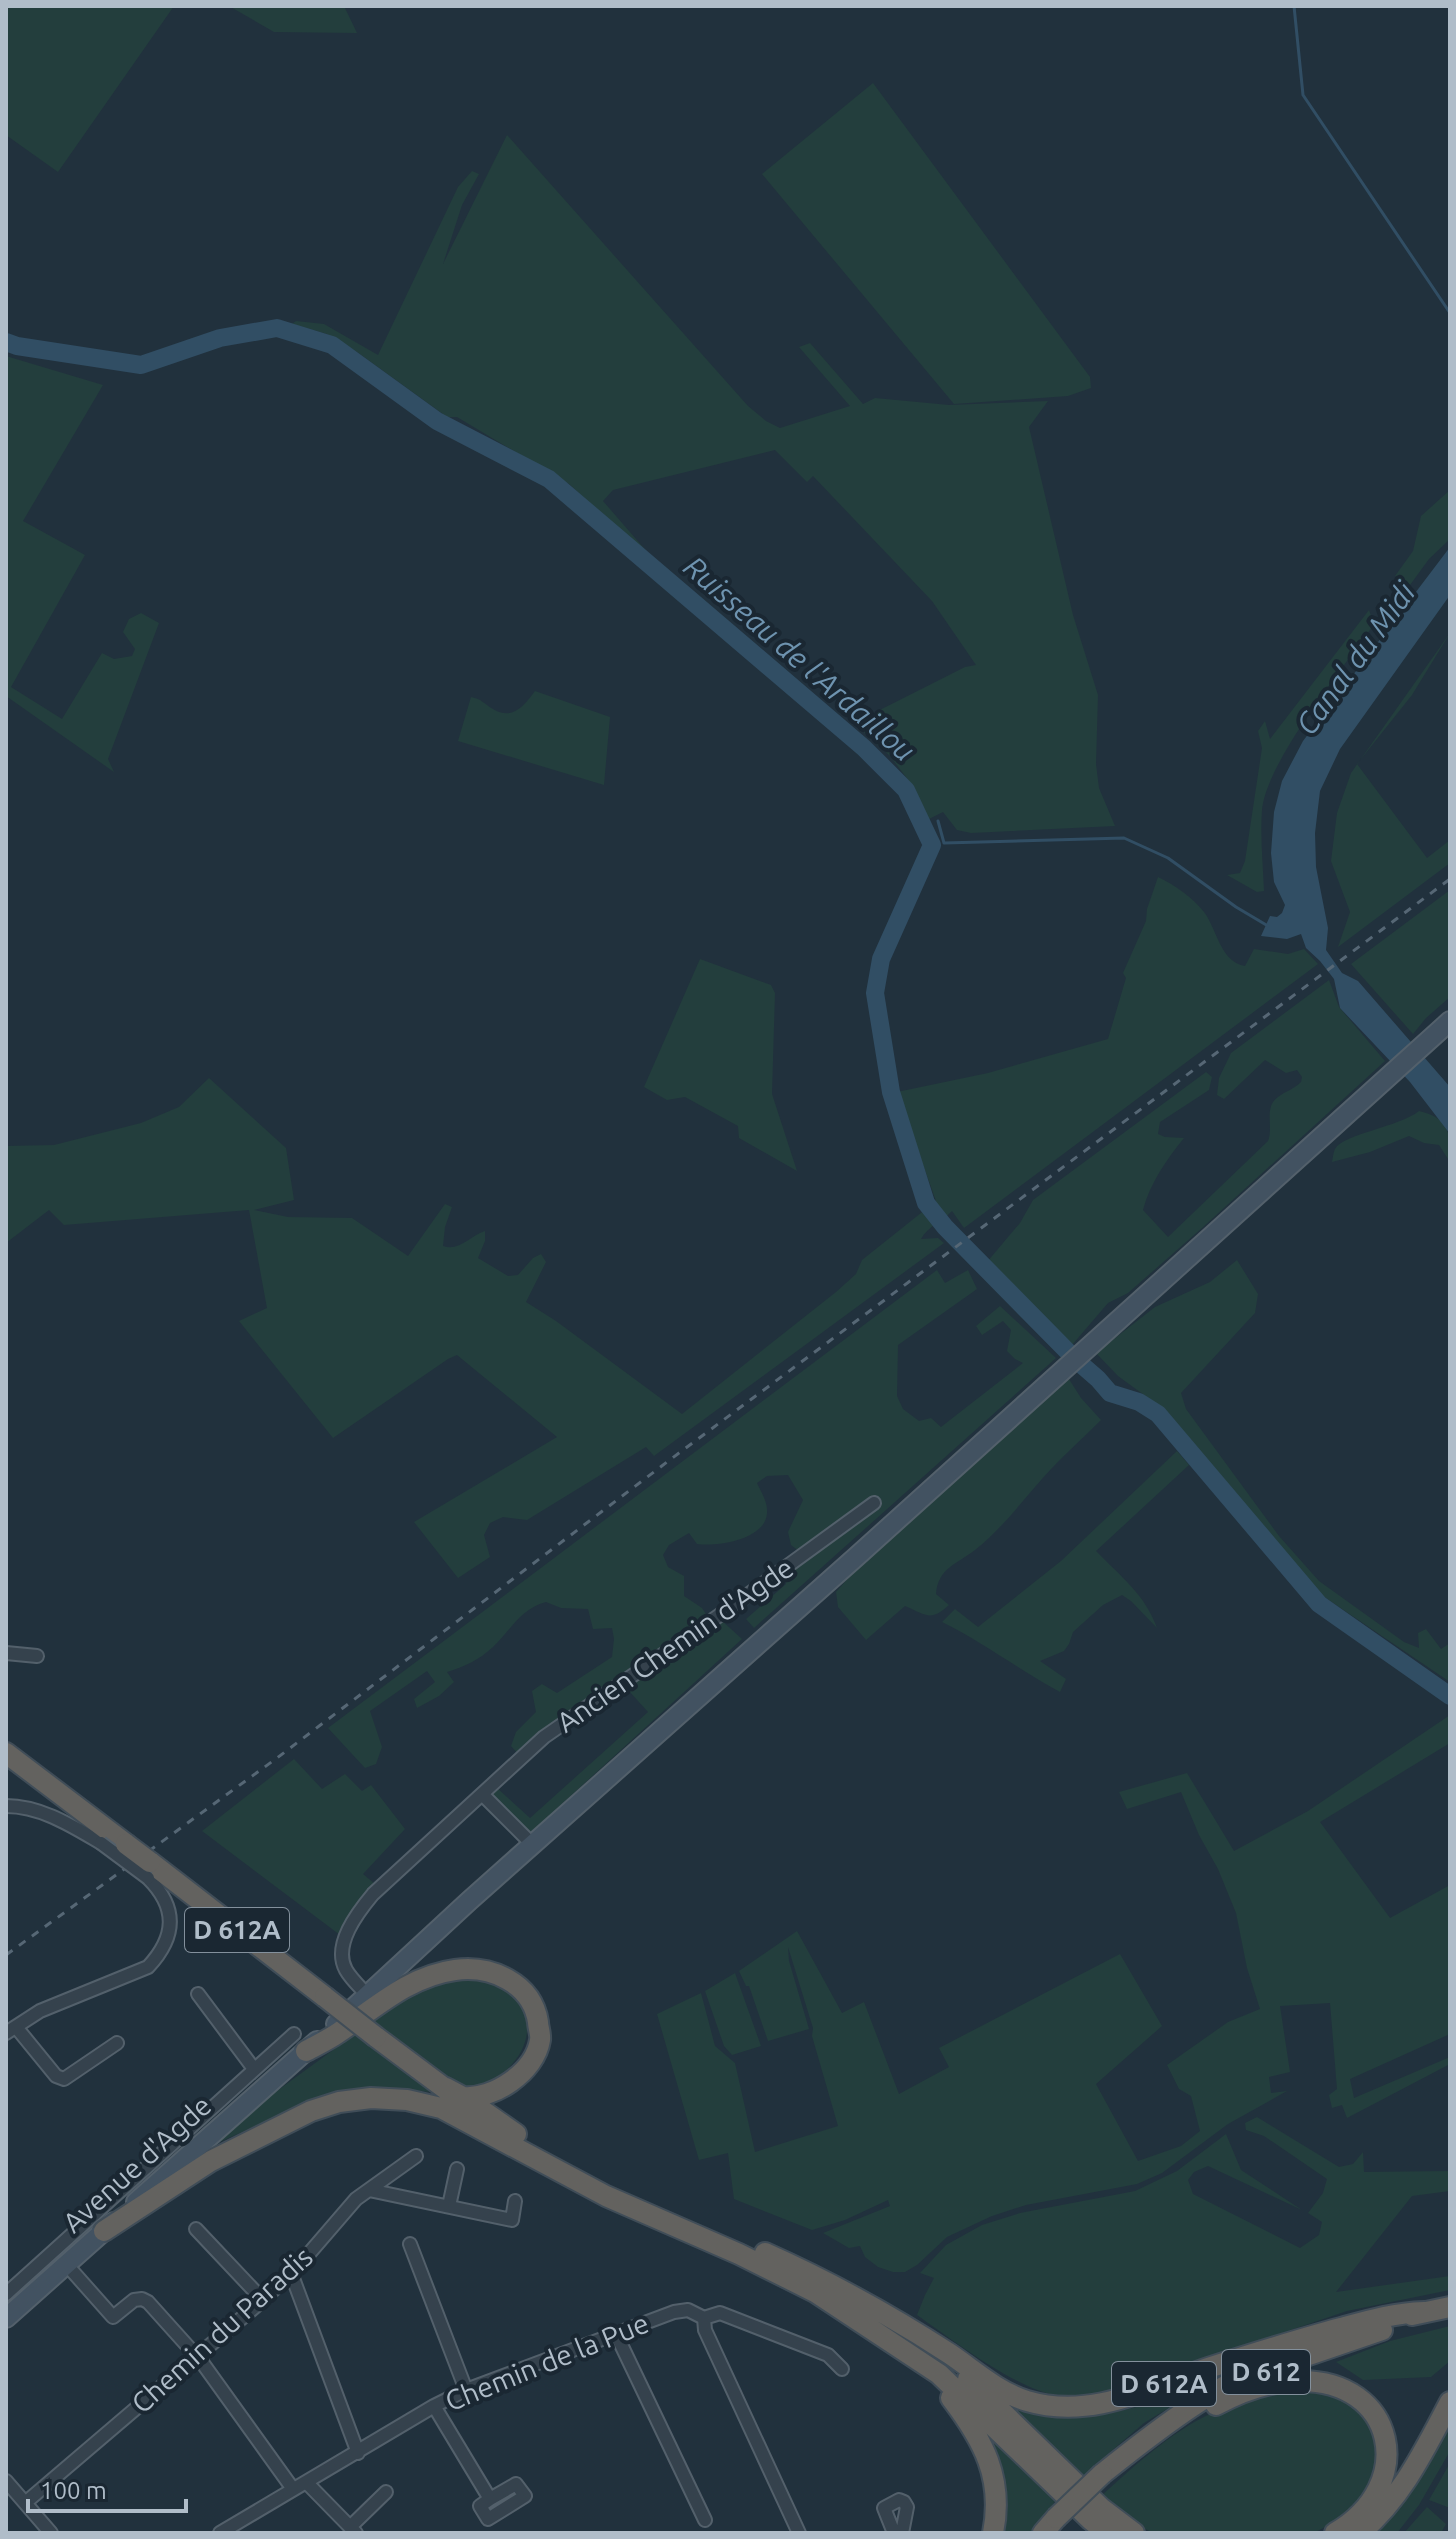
<svg xmlns="http://www.w3.org/2000/svg" width="1456" height="2539" font-family="Ubuntu,sans-serif">
<style>
.green{fill:#233e3d}
.water{fill:#314e64}
.lines{fill:none;stroke-linecap:round;stroke-linejoin:round}
.stream{stroke:#314e64;stroke-width:3}
.river{stroke:#314e64;stroke-width:18}
.minor-casing{stroke:#53606b;stroke-width:16}
.secondary-casing{stroke:#53606b;stroke-width:22}
.trunk-casing{stroke:#404d58;stroke-width:24}
.minor{stroke:#35424d;stroke-width:12}
.secondary{stroke:#425261;stroke-width:18}
.trunk{stroke:#63625f;stroke-width:20}
.rail{stroke:#566775;stroke-width:3;stroke-dasharray:8 8;stroke-linecap:butt}
.minor-bridge-casing{stroke:#53606b;stroke-width:16;stroke-linecap:butt}
.trunk-bridge-casing{stroke:#404d58;stroke-width:24;stroke-linecap:butt}
.minor-bridge{stroke:#35424d;stroke-width:12}
.trunk-bridge{stroke:#63625f;stroke-width:20}
.labels{text-anchor:middle;stroke-width:8;stroke-linejoin:round;paint-order:stroke}
.shield{fill:#1a2732;stroke:#83909c;stroke-width:2}
.shield-label{font-size:26px;font-weight:bold;fill:#b0bdc9}
.street-label{font-size:28px;fill:#b0bdc9;stroke:#1a2732}
.water-label{font-size:30px;font-style:italic;fill:#6e93af;stroke:#1a2732}
</style>
<rect width="100%" height="100%" fill="#21313d"/>
<path class="green" d="M 6,6 L 174,6 L 58,172 L 6,135 Z
M 229,6 L 344,6 L 357,33 L 274,32 Z
M 873,83 L 1090,377 L 1091,388 L 1068,396 L 954,404 L 762,174 Z
M 507,135 L 748,406 L 766,421 L 780,428 L 850,406 L 799,347 L 810,343 L 863,404 L 875,398 L 949,405 L 1048,401 L 1029,427 L 1073,615 L 1098,695 L 1096,764 L 1099,788 L 1115,826 L 971,833 L 957,830 L 943,812 L 929,819 L 909,781 L 890,756 L 854,723 L 965,667 L 976,665 L 932,601 L 813,476 L 807,482 L 775,450 L 613,490 L 603,501 L 649,554 L 648,556 L 569,484 L 457,417 L 447,417 L 357,352 L 327,334 L 292,324 L 296,321 L 324,324 L 378,355 L 458,187 L 472,171 L 479,174 L 462,205 L 443,264 Z
M 6,356 L 103,385 L 23,521 L 85,555 L 11,687 L 62,719 L 102,653 L 114,659 L 132,656 L 135,649 L 123,632 L 129,619 L 141,613 L 159,623 L 108,759 L 114,772 L 6,696 Z
M 1450,490 L 1450,539 L 1429,559 L 1410,585 L 1395,576 L 1413,551 L 1421,516 Z
M 1369,610 L 1374,624 C 1345,666 1266,762 1262,810 C 1260,836 1263,864 1264,891 L 1257,892 L 1227,875 L 1240,873 L 1245,861 L 1262,748 L 1258,731 L 1265,721 L 1270,739 Z
M 1450,633 L 1412,695 L 1357,764 L 1427,858 L 1450,840 L 1450,863 L 1338,947 L 1350,912 L 1331,861 L 1337,813 L 1351,773 Z
M 535,691 L 610,717 L 604,785 L 458,741 L 471,697 C 482,699 484,704 493,709 C 512,721 524,706 535,691 Z
M 1158,877 C 1175,885 1192,897 1204,912 C 1217,929 1220,962 1245,966 L 1254,949 L 1288,954 L 1304,949 L 1318,964 L 964,1228 L 952,1211 C 942,1222 928,1226 921,1239 L 938,1238 L 944,1243 L 654,1456 L 646,1447 L 527,1520 L 503,1517 L 490,1523 L 484,1535 L 490,1557 L 458,1578 L 414,1522 L 557,1437 L 457,1355 L 448,1359 L 333,1438 L 239,1321 L 267,1308 L 249,1210 L 64,1225 L 49,1210 L 6,1243 L 6,1146 L 54,1145 L 141,1123 L 179,1107 L 209,1078 L 286,1148 L 294,1200 L 254,1210 L 288,1217 L 352,1218 L 408,1256 L 445,1204 L 452,1207 L 445,1227 L 443,1246 C 459,1252 471,1235 485,1231 L 485,1241 L 478,1258 L 508,1276 L 518,1275 L 533,1258 L 541,1254 L 546,1262 L 526,1302 L 556,1321 L 682,1414 L 836,1292 L 856,1274 L 862,1260 L 936,1201 L 897,1092 L 988,1073 L 1108,1039 L 1126,978 L 1123,973 L 1146,921 L 1147,909 Z
M 1450,890 L 1450,997 L 1426,1018 L 1413,1034 L 1351,964 Z
M 700,959 L 771,985 L 775,993 L 772,1094 L 797,1171 L 739,1138 L 738,1126 L 685,1097 L 667,1100 L 644,1087 Z
M 1329,980 L 1339,1007 L 1385,1061 L 1202,1228 L 1128,1293 L 1108,1303 L 1072,1345 L 987,1262 L 1020,1223 L 1033,1200 L 1206,1072 L 1212,1077 L 1209,1090 L 1160,1122 L 1158,1134 L 1165,1137 L 1184,1138 C 1167,1159 1150,1183 1143,1210 L 1168,1237 L 1268,1141 C 1274,1126 1263,1108 1278,1097 C 1286,1091 1294,1089 1301,1082 L 1302,1077 L 1297,1070 L 1286,1073 L 1265,1060 L 1224,1099 L 1217,1095 L 1219,1078 L 1231,1053 Z
M 1419,1111 C 1451,1119 1450,1133 1450,1162 L 1439,1145 L 1424,1143 L 1409,1136 L 1370,1152 L 1332,1162 C 1333,1158 1333,1153 1335,1149 C 1343,1134 1399,1127 1419,1111 Z
M 1237,1260 L 1258,1294 L 1255,1313 L 1181,1393 L 1186,1409 L 1279,1536 L 1319,1581 L 1404,1642 L 1419,1648 L 1418,1633 L 1426,1629 L 1441,1649 L 1450,1643 L 1450,1682 L 1314,1590 L 1166,1411 L 1118,1376 L 1096,1353 L 1155,1307 L 1210,1282 Z
M 937,1270 L 945,1283 L 968,1270 L 977,1289 L 898,1345 L 897,1396 L 903,1409 L 919,1421 L 931,1418 L 941,1427 L 1023,1363 L 1015,1359 L 1007,1351 L 1011,1330 L 1003,1321 L 982,1335 L 976,1326 L 1000,1306 L 1056,1358 L 754,1628 L 746,1619 L 786,1584 L 786,1574 L 808,1558 L 791,1545 L 788,1532 L 803,1500 L 788,1475 L 767,1476 L 757,1483 C 761,1492 768,1502 767,1513 C 766,1539 718,1547 697,1544 L 689,1533 L 669,1545 L 663,1555 L 668,1567 L 684,1576 L 684,1596 L 702,1608 L 708,1617 L 519,1755 L 511,1746 L 516,1732 L 536,1712 L 532,1691 L 542,1684 L 557,1693 L 612,1657 L 614,1639 L 612,1628 L 593,1629 L 588,1609 L 561,1608 L 546,1602 C 520,1609 511,1630 493,1647 C 479,1660 464,1667 447,1672 L 454,1682 L 439,1696 L 417,1708 L 414,1699 L 435,1682 L 427,1671 L 370,1711 L 382,1747 L 376,1764 L 365,1768 L 328,1728 Z
M 1067,1376 L 1081,1398 L 1101,1420 C 1079,1442 1055,1463 1035,1487 C 1016,1509 998,1532 975,1550 C 957,1564 938,1568 936,1594 L 949,1605 C 931,1622 926,1615 905,1606 L 866,1640 L 838,1607 L 836,1592 L 867,1557 Z
M 1177,1451 L 1189,1465 L 1096,1551 C 1120,1576 1145,1594 1157,1628 L 1131,1601 L 1122,1595 L 1103,1605 L 1073,1632 L 1069,1644 L 1064,1651 L 1040,1661 L 1066,1679 L 1060,1692 C 1019,1670 983,1642 942,1622 L 955,1609 L 978,1627 L 1061,1561 Z
M 720,1619 L 742,1639 L 528,1835 L 487,1795 L 497,1788 L 530,1818 L 648,1712 L 629,1691 L 546,1743 L 673,1655 L 686,1652 L 693,1638 Z
M 1450,1715 L 1450,1743 L 1320,1822 L 1390,1918 L 1450,1885 L 1450,2034 L 1350,2079 L 1354,2098 L 1450,2057 L 1450,2064 L 1347,2118 L 1342,2105 L 1332,2108 L 1329,2095 L 1337,2089 L 1330,2003 L 1280,2006 L 1290,2072 L 1269,2077 L 1271,2093 L 1287,2091 L 1228,2124 L 1162,2173 L 1137,2184 L 1026,2205 L 992,2216 L 947,2237 L 917,2265 L 905,2272 L 893,2272 L 878,2267 L 865,2257 L 860,2246 L 849,2248 L 823,2233 L 890,2206 L 888,2200 L 845,2220 L 812,2230 L 734,2199 L 728,2153 L 699,2160 L 657,2014 L 701,1993 L 715,2046 L 735,2063 L 755,2152 L 838,2126 L 812,2036 L 813,2028 L 788,1947 L 789,1961 L 809,2029 L 768,2041 L 749,1986 L 746,1986 L 739,1971 L 797,1931 L 842,2013 L 864,2002 L 899,2094 L 949,2067 L 939,2048 L 1120,1954 L 1162,2026 L 1096,2084 L 1138,2161 L 1181,2146 L 1200,2131 L 1191,2096 L 1179,2089 L 1167,2065 L 1228,2022 L 1260,2009 L 1247,1968 L 1236,1913 L 1218,1869 L 1199,1835 L 1181,1792 L 1127,1809 L 1119,1792 L 1187,1773 L 1234,1851 L 1308,1811 Z
M 294,1759 L 322,1789 L 345,1774 L 362,1791 L 371,1785 L 405,1829 L 363,1874 L 375,1884 L 353,1908 L 340,1935 L 202,1831 Z
M 735,1973 L 761,2046 L 732,2055 L 724,2046 L 705,1991 Z
M 462,1977 C 479,1980 495,1982 509,1993 C 541,2018 527,2058 497,2077 C 491,2082 482,2085 474,2088 L 456,2083 L 370,2021 C 404,1996 420,1984 462,1977 Z
M 355,2034 L 434,2092 L 371,2088 L 314,2100 L 215,2144 L 255,2107 Z
M 1257,2117 L 1339,2167 L 1353,2164 L 1363,2152 L 1364,2172 L 1450,2171 L 1450,2191 L 1412,2196 L 1336,2292 L 1450,2276 L 1450,2290 L 1347,2311 L 1134,2383 C 1111,2390 1086,2397 1061,2396 C 1021,2393 951,2339 917,2315 L 925,2295 L 934,2278 L 920,2273 L 946,2245 L 982,2225 L 1020,2213 L 1135,2191 L 1177,2171 L 1226,2134 L 1241,2170 L 1302,2210 L 1208,2166 L 1194,2172 L 1188,2180 L 1193,2194 L 1300,2248 L 1319,2235 L 1322,2222 L 1308,2213 L 1323,2193 L 1327,2179 L 1264,2136 L 1246,2130 L 1245,2123 Z
M 1450,2326 L 1450,2361 L 1431,2377 L 1363,2380 L 1336,2362 L 1390,2341 Z
M 1275,2353 L 1216,2379 L 1144,2423 L 1079,2479 L 999,2399 C 1016,2405 1035,2414 1052,2416 C 1129,2423 1205,2381 1275,2353 Z
M 1281,2389 C 1298,2391 1322,2389 1337,2396 C 1390,2419 1385,2472 1350,2509 C 1340,2520 1326,2527 1313,2533 L 1154,2533 L 1143,2528 L 1099,2498 C 1135,2465 1176,2427 1221,2409 C 1241,2401 1261,2395 1281,2389 Z
M 980,2420 L 1057,2499 L 1030,2533 L 1004,2533 L 1005,2478 Z
M 1450,2423 L 1450,2451 L 1419,2505 L 1397,2533 L 1374,2533 C 1409,2504 1429,2462 1450,2423 Z
M 1450,2463 L 1450,2508 L 1429,2500 Z
M 1427,2507 L 1446,2524 L 1441,2533 L 1404,2533 Z"/>
<path class="water" d="M 1450,547 L 1450,595 L 1340,749 L 1320,791 L 1315,833 L 1316,867 L 1328,928 L 1326,950 L 1342,973 L 1358,981 L 1450,1087 L 1450,1134 L 1410,1082 L 1340,1008 L 1334,979 L 1320,961 L 1306,948 L 1301,934 L 1287,939 L 1261,936 L 1270,916 L 1277,917 L 1282,913 L 1285,905 L 1274,882 L 1271,853 L 1274,812 L 1282,781 L 1303,741 Z"/>
<g class="lines">
<path class="stream" d="M 1294,6 L 1303,95 L 1450,313
M 938,821 L 944,843 L 1124,838 L 1168,858 L 1236,907 L 1268,926"/>
<path class="river" d="M 6,342 L 17,346 L 141,365 L 220,338 L 277,328 L 332,345 L 437,421 L 549,479 L 864,748 L 906,790 L 932,845 L 881,959 L 875,993 L 891,1092 L 926,1203 L 945,1227 L 1075,1359 L 1098,1379 L 1110,1393 L 1139,1402 L 1158,1414 L 1319,1604 L 1450,1696"/>
<defs>
<path id="minor" d="M 6,1653 L 37,1656
M 482,1794 L 532,1844
M 6,1806 C 41,1806 72,1826 101,1843
M 198,1994 L 254,2069
M 368,1996 C 361,1988 351,1979 346,1970 C 332,1945 358,1912 373,1894 L 544,1737 L 727,1610 L 874,1503
M 16,2027 L 56,2076 L 64,2079 L 117,2043
M 6,2033 L 40,2011 L 148,1967 C 176,1937 178,1908 148,1878
M 369,2190 L 512,2220 L 515,2201
M 449,2206 L 457,2169
M 196,2229 L 263,2300
M 410,2244 L 466,2390
M 66,2264 L 113,2317 L 134,2300 L 142,2299 L 148,2302 L 201,2361 L 293,2489
M 291,2273 L 358,2453
M 6,2294 L 294,2034
M 704,2318 L 705,2330 L 799,2533
M 616,2334 L 705,2520
M 434,2406 L 490,2499 L 480,2506 L 488,2519 L 525,2496 L 516,2484 L 490,2499
M 6,2481 L 51,2533
M 306,2482 L 356,2533
M 25,2503 L 263,2300 L 300,2264 L 356,2199 L 416,2156
M 350,2527 L 386,2492
M 220,2533 L 434,2406 L 466,2390 L 674,2312 L 688,2310 L 704,2318 L 720,2313 L 828,2355 L 842,2369
M 894,2533 L 884,2508 L 899,2500 L 904,2502 L 907,2507 L 902,2533"/>
<path id="secondary" d="M 336,2024 L 469,1901 L 856,1557 L 1450,1021
M 136,2202 L 317,2041
M 6,2318 L 114,2222"/>
<path id="trunk" d="M 6,1753 L 126,1844
M 150,1862 L 325,1997
M 376,2037 L 455,2096
M 306,2051 C 317,2045 328,2040 338,2033 C 374,2009 409,1976 455,1970 C 491,1965 532,1983 538,2022 C 538,2027 541,2035 540,2040 C 535,2072 493,2100 463,2097
M 446,2088 L 463,2097 L 516,2134
M 104,2231 L 211,2161 L 311,2111 L 339,2102 L 371,2098 L 407,2100 L 441,2108 L 606,2196 L 739,2254 L 815,2292 L 939,2374 L 1091,2520 L 1107,2533
M 765,2253 C 830,2282 890,2315 950,2354 C 975,2371 998,2392 1027,2401 C 1091,2420 1149,2388 1208,2368 C 1252,2354 1296,2340 1341,2328 C 1370,2320 1394,2313 1424,2312
M 1412,2315 L 1450,2307
M 1291,2361 L 1382,2330
M 968,2379 L 1101,2508 L 1134,2533
M 951,2398 C 983,2440 1004,2478 993,2533
M 1216,2405 C 1240,2392 1269,2381 1298,2381 C 1397,2379 1418,2485 1335,2533
M 1102,2474 C 1163,2425 1227,2376 1302,2350
M 1043,2533 L 1056,2518
M 1360,2533 C 1402,2498 1425,2449 1450,2402"/>
</defs>
<use href="#minor" class="minor-casing"/>
<use href="#secondary" class="secondary-casing"/>
<use href="#trunk" class="trunk-casing"/>
<use href="#minor" class="minor"/>
<use href="#secondary" class="secondary"/>
<use href="#trunk" class="trunk"/>
<path class="rail" d="M 6,1955 L 277,1758 L 671,1459 L 1450,879"/>
<defs>
<path id="minor-bridge" d="M 101,1843 L 148,1878"/>
<path id="trunk-bridge" d="M 126,1844 L 150,1862
M 325,1997 L 376,2037
M 1056,2518 L 1102,2474"/>
</defs>
<use href="#minor-bridge" class="minor-bridge-casing"/>
<use href="#trunk-bridge" class="trunk-bridge-casing"/>
<use href="#minor-bridge" class="minor-bridge"/>
<use href="#trunk-bridge" class="trunk-bridge"/>
</g>
<g class="labels">
<g class="shield">
<rect x="185" y="1908" width="104" height="44" rx="6"/>
<rect x="1222" y="2350" width="88" height="44" rx="6"/>
<rect x="1112" y="2362" width="104" height="44" rx="6"/>
</g>
<g class="shield-label">
<text x="237" y="1939">D 612A</text>
<text x="1266" y="2381">D 612</text>
<text x="1164" y="2393">D 612A</text>
</g>
<g class="street-label">
<text transform="translate(675 1645) rotate(-35)" y="10">Ancien Chemin d'Agde</text>
<text transform="translate(137 2164) rotate(-42)" y="10">Avenue d'Agde</text>
<text transform="translate(222 2330) rotate(-42)" y="10">Chemin du Paradis</text>
<text transform="translate(547 2362) rotate(-22)" y="10">Chemin de la Pue</text>
</g>
<g class="water-label">
<text transform="translate(799 659) rotate(41)" y="10">Ruisseau de l'Ardaillou</text>
<text transform="translate(1356 659) rotate(-54)" y="10">Canal du Midi</text>
</g>
</g>
<rect width="1456" height="2539" fill="none" stroke="#b0bdc9" stroke-width="16"/>
<path d="M28 2499v12h158v-12" fill="none" stroke="#b0bdc9" stroke-width="4"/>
<text x="40" y="2499" font-size="24" fill="#b0bdc9" stroke="#1a2732" stroke-width="6" paint-order="stroke">100 m</text>
</svg>
